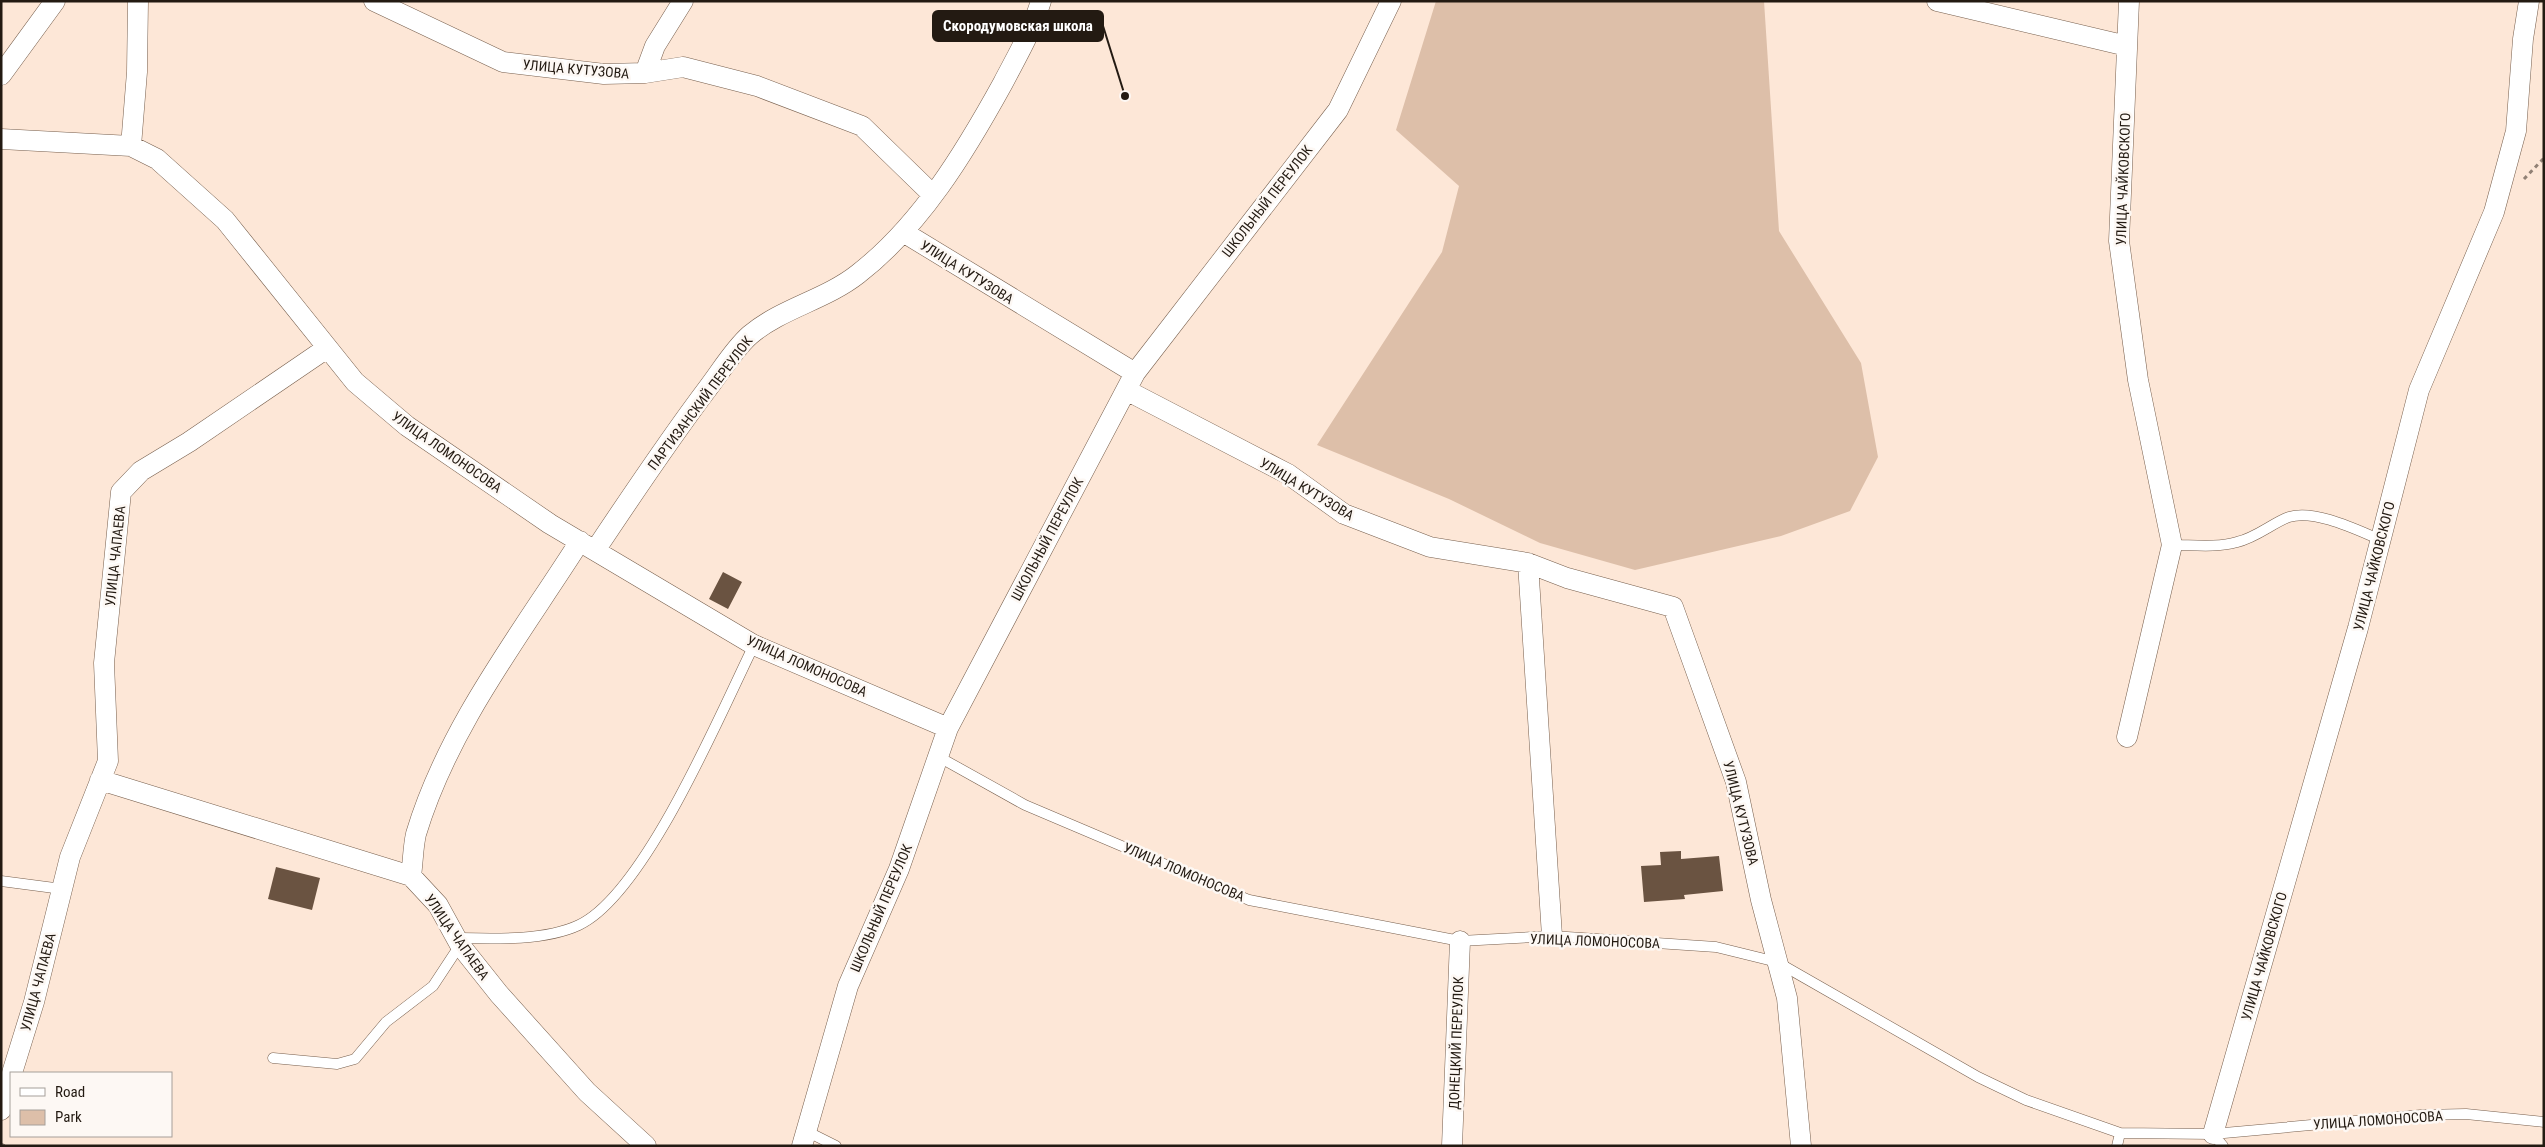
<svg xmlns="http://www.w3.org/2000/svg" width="2545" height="1147" font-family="'Roboto Condensed',sans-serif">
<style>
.green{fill:#ddbfa9}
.building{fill:#6a5341}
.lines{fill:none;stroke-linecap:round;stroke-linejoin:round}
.service-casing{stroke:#775f4d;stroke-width:11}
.minor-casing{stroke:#775f4d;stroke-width:21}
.path{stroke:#918175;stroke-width:3;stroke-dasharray:4 4;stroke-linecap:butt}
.service{stroke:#fff;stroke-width:10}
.minor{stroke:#fff;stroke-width:20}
.labels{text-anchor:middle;stroke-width:5;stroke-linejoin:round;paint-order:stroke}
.street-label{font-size:14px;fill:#231a12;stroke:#fdf8f4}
.leader{fill:none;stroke:#231a12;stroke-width:2}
.callout-dot{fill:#231a12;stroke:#fdf8f4;stroke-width:2}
.callout{fill:#231a12;stroke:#231a12;stroke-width:2}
.callout-label{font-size:15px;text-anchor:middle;font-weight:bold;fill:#fff}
</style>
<rect width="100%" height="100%" fill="#fde7d7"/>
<path class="green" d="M 1436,1 L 1764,1 L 1779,231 L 1861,363 L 1878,457 L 1850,511 L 1781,536 L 1635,570 L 1540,543 L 1449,499 L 1317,445 L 1442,252 L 1459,186 L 1396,130 Z"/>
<path class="building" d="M 723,572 L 742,582 L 728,609 L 709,599 Z
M 1681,851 L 1681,859 L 1719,856 L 1723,891 L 1684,895 L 1685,899 L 1644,902 L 1641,866 L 1661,865 L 1660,852 Z
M 276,867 L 320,878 L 312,910 L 268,899 Z"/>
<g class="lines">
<defs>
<path id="service" d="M 2172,545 C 2193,545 2217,548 2237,542 C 2256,538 2274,522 2289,517 C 2315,509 2357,530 2381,540
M 939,757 L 1025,805 L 1249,900 L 1460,941 L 1552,936 L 1716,947 L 1777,962 L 1978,1077 L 2026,1100 L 2120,1133 L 2213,1134 L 2421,1115 L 2466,1114 L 2544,1122
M 1,881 L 62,889
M 456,938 C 493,939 545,941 579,925 C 645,894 721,712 754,645
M 273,1058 L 337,1064 L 355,1059 L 386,1022 L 433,986 L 460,945
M 806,1131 L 836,1146
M 2213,1134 L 2223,1146
M 2117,1146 L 2120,1133"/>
<path id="minor" d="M 374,1 L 503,62 L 604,74 L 645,73 L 683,67 L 757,86 L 862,126 L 933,195
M 1937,1 L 2127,46
M 645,73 L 655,46 L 683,1
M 1,75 L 55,1
M 1,139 L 131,146 L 157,159 L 225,220 L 355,382 L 407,426 L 550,524 L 754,645 L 948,728
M 131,146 L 137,72 L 138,1
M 903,232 L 1135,373
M 1126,390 L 1288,474 L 1344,514 L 1430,547 L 1528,563 L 1567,578 L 1673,607 L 1736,782 L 1761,900 L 1787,998 L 1801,1146
M 596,549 C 632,495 668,441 708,388 C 721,371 734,349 750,335 C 782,308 825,300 858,274 C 921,225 965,152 1003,83 C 1017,56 1032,31 1041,1
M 1528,563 L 1552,936
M 2127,737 L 2172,545 L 2138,380 L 2119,241 L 2129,1
M 100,780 L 411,876 L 438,905 L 460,945 L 499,994 L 587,1092 L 646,1146
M 411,876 C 413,862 413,847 416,834 C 448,727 521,634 580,541
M 12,1073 L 34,1002 L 70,857 L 108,761 L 104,663 L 121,492 L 141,471 L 189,442 L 327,348
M 1,1110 L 11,1077
M 2213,1134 L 2358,628 L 2419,390 L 2494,212 L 2516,131 L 2523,39 L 2529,1
M 802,1146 L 848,986 L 899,869 L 948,728 L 1135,373 L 1338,110 L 1391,1
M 1452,1146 L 1460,941"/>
</defs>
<use href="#service" class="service-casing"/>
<use href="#minor" class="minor-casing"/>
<path class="path" d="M 2524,179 L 2544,158
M 1,1144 L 5,1146"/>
<use href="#service" class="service"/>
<use href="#minor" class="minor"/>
</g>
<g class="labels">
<g class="street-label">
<text transform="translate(576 69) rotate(5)" y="5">УЛИЦА КУТУЗОВА</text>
<text transform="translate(2123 179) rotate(-88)" y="5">УЛИЦА ЧАЙКОВСКОГО</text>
<text transform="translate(1267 201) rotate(-52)" y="5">ШКОЛЬНЫЙ ПЕРЕУЛОК</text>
<text transform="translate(967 272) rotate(32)" y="5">УЛИЦА КУТУЗОВА</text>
<text transform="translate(700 403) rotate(-53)" y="5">ПАРТИЗАНСКИЙ ПЕРЕУЛОК</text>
<text transform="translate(447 452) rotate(35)" y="5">УЛИЦА ЛОМОНОСОВА</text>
<text transform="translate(1307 489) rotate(31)" y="5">УЛИЦА КУТУЗОВА</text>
<text transform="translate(1047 539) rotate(-62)" y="5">ШКОЛЬНЫЙ ПЕРЕУЛОК</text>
<text transform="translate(115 556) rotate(-84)" y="5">УЛИЦА ЧАПАЕВА</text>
<text transform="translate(2374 566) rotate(-76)" y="5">УЛИЦА ЧАЙКОВСКОГО</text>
<text transform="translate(807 666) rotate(24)" y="5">УЛИЦА ЛОМОНОСОВА</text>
<text transform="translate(1741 813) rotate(76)" y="5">УЛИЦА КУТУЗОВА</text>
<text transform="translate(1184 872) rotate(23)" y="5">УЛИЦА ЛОМОНОСОВА</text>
<text transform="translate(881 908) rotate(-67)" y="5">ШКОЛЬНЫЙ ПЕРЕУЛОК</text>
<text transform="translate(457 937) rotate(55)" y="5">УЛИЦА ЧАПАЕВА</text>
<text transform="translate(1595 941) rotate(2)" y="5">УЛИЦА ЛОМОНОСОВА</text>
<text transform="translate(2264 956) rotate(-74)" y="5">УЛИЦА ЧАЙКОВСКОГО</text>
<text transform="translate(38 982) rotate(-75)" y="5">УЛИЦА ЧАПАЕВА</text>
<text transform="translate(1456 1043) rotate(-88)" y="5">ДОНЕЦКИЙ ПЕРЕУЛОК</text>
<text transform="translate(2378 1120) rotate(-4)" y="5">УЛИЦА ЛОМОНОСОВА</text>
</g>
</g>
<path class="leader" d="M1125 96L1103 26"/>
<circle class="callout-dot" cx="1125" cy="96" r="5"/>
<rect class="callout" x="933" y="11" width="170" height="30" rx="5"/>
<g class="callout-label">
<text x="1018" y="31">Скородумовская школа</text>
</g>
<rect width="2545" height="1147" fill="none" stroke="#231a12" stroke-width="5"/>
<rect x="10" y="1072" width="162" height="65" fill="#fdf8f4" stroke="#a69f9a"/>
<rect x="20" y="1088" width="25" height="8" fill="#ffffff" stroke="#a69f9a"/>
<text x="55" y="1097" font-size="15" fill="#231a12">Road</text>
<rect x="20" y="1110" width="25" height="15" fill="#ddbfa9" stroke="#a69f9a"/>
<text x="55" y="1122" font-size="15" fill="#231a12">Park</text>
</svg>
